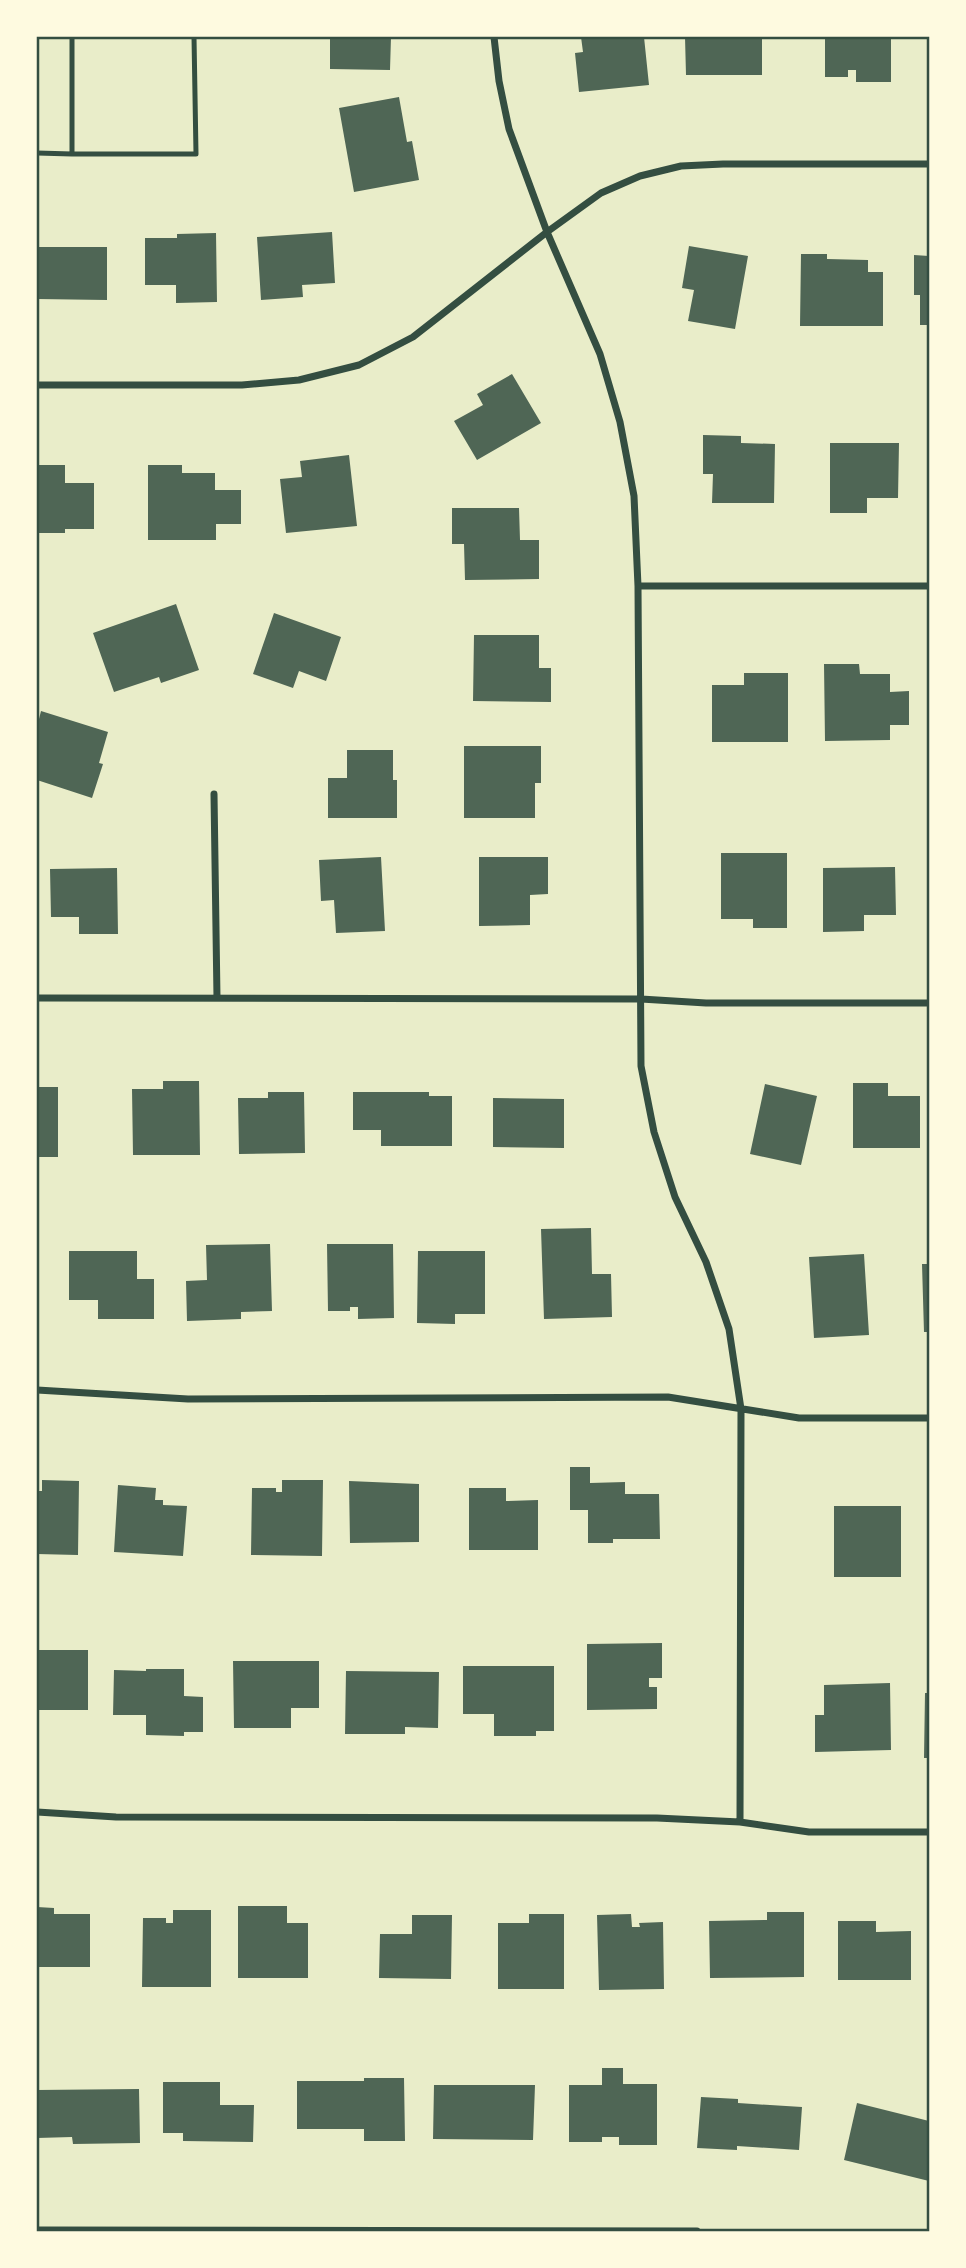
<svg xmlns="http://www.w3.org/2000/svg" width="966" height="2268" font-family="Rubik,sans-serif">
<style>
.building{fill:#4f6655}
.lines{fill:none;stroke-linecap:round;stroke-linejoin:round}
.service{stroke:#344e41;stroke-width:5}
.minor{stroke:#344e41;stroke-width:7}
.neatline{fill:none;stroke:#344e41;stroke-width:2.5}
</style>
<rect width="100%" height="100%" fill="#e9edc9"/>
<path class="building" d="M 330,37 L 391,37 L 390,70 L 330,69 Z
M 581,37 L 644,37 L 649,85 L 579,92 L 575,53 L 583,52 Z
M 685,37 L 762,37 L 762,75 L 686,75 Z
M 825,37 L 891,37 L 891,82 L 856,82 L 856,70 L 848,70 L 848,77 L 825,77 Z
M 399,97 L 407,142 L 412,141 L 419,180 L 354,192 L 339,108 Z
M 332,232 L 335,283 L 302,285 L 303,297 L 261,300 L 257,237 Z
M 216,233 L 217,302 L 176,303 L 176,285 L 145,285 L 145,238 L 177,238 L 177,234 Z
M 689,246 L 748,256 L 735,329 L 688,321 L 694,290 L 682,288 Z
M 37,247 L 107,247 L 107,300 L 37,299 Z
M 801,254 L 827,254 L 827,259 L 868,260 L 868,272 L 883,272 L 883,326 L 800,326 Z
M 914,255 L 929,256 L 929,325 L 920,325 L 920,295 L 914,295 Z
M 512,374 L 541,423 L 477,460 L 454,421 L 483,405 L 477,394 Z
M 703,435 L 741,436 L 741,443 L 775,444 L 774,503 L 712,503 L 713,474 L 703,474 Z
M 830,443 L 899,443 L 898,498 L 867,498 L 867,513 L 830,513 Z
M 349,455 L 357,526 L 286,533 L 280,479 L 302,477 L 300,461 Z
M 37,465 L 65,465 L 65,483 L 94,483 L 94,529 L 65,529 L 65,533 L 37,533 Z
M 148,465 L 182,465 L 182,473 L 215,473 L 215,490 L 241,490 L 241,524 L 216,524 L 216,540 L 148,540 Z
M 452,508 L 519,508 L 520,540 L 539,540 L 539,579 L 465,580 L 464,544 L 452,544 Z
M 176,604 L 199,670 L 161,683 L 159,677 L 114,692 L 93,633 Z
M 274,613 L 341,637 L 326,681 L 299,671 L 293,688 L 253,674 Z
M 474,635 L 539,635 L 539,668 L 551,668 L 551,702 L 473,701 Z
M 824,664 L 859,664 L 860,674 L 890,674 L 890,692 L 909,691 L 909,725 L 890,725 L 890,740 L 825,741 Z
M 744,673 L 788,673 L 788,742 L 712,742 L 712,685 L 744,685 Z
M 41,711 L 108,732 L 99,763 L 103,764 L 92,798 L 37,780 L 37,727 Z
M 464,746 L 541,746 L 541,783 L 535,783 L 535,818 L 464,818 Z
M 347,750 L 393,750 L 393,780 L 397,780 L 397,818 L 328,818 L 328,778 L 347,778 Z
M 721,853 L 787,853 L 787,928 L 753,928 L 753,919 L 721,919 Z
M 381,857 L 385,931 L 336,933 L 334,900 L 321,901 L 319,860 Z
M 479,857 L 548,857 L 548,894 L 530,895 L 530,925 L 479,926 Z
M 895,867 L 896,915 L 864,915 L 864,931 L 823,932 L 823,868 Z
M 117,868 L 118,934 L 79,934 L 79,917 L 51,917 L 50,869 Z
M 163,1081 L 199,1081 L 200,1155 L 133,1155 L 132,1089 L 163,1089 Z
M 853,1083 L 888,1083 L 888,1096 L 920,1096 L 920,1148 L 853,1148 Z
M 765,1084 L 817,1096 L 801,1165 L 750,1154 Z
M 37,1087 L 58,1087 L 58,1157 L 37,1157 Z
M 268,1092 L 304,1092 L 305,1153 L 239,1154 L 238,1098 L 268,1098 Z
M 353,1092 L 429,1092 L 429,1096 L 452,1096 L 452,1146 L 381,1146 L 381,1130 L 353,1130 Z
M 493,1098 L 564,1099 L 564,1148 L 493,1147 Z
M 591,1228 L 592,1274 L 611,1274 L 612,1317 L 544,1319 L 541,1229 Z
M 270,1244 L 272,1311 L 241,1312 L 241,1319 L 187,1321 L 186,1281 L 207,1280 L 206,1245 Z
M 327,1244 L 393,1244 L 394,1318 L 358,1319 L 358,1307 L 350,1307 L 350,1311 L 328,1311 Z
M 69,1251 L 137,1251 L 137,1279 L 154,1279 L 154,1319 L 98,1319 L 98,1300 L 69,1300 Z
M 418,1251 L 485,1251 L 485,1314 L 455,1314 L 455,1324 L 417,1323 Z
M 864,1254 L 869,1335 L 814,1338 L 809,1257 Z
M 922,1264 L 929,1264 L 929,1332 L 924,1332 Z
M 570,1467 L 590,1467 L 590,1483 L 625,1482 L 625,1494 L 659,1494 L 660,1539 L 613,1539 L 613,1543 L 588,1543 L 588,1510 L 570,1510 Z
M 42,1480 L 79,1481 L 78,1555 L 37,1554 L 37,1491 L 42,1491 Z
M 282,1480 L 323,1480 L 322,1556 L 251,1555 L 252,1488 L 276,1488 L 276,1492 L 282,1492 Z
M 349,1481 L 419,1484 L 419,1542 L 350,1543 Z
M 118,1485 L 156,1488 L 155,1500 L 163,1500 L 163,1505 L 187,1506 L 183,1556 L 114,1552 Z
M 469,1488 L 506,1488 L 506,1501 L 538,1500 L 538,1550 L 469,1550 Z
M 834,1506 L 901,1506 L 901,1577 L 834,1577 Z
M 662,1643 L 662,1678 L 649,1678 L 649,1687 L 657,1687 L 657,1709 L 587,1710 L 587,1644 Z
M 37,1650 L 88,1650 L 88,1710 L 37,1710 Z
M 233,1661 L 319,1661 L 319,1708 L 291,1708 L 291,1728 L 234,1728 Z
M 463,1666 L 554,1666 L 554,1731 L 536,1731 L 536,1736 L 494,1736 L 494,1714 L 463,1714 Z
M 146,1669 L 184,1669 L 184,1696 L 203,1697 L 203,1732 L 184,1732 L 184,1736 L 146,1735 L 146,1715 L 113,1715 L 114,1670 L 146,1671 Z
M 346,1671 L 439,1672 L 438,1728 L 405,1727 L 405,1734 L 345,1734 Z
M 890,1683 L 891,1750 L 815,1752 L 815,1715 L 824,1715 L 824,1685 Z
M 925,1693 L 929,1693 L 929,1758 L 924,1758 Z
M 238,1906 L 287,1906 L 287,1923 L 308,1923 L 308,1978 L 238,1978 Z
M 37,1907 L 54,1908 L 54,1914 L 90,1914 L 90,1967 L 37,1967 Z
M 173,1910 L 211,1910 L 211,1987 L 142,1987 L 143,1918 L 166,1918 L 166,1923 L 173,1923 Z
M 767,1912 L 804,1912 L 804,1977 L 710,1978 L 709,1921 L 767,1920 Z
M 529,1914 L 564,1914 L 564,1989 L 498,1989 L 498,1923 L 529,1923 Z
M 631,1914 L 632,1927 L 640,1927 L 639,1923 L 663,1922 L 664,1989 L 599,1990 L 597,1915 Z
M 412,1915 L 452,1915 L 451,1979 L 379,1978 L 380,1934 L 412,1934 Z
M 838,1921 L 876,1921 L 876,1932 L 911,1931 L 911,1980 L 838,1980 Z
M 602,2068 L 623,2068 L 623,2084 L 657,2084 L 657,2145 L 619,2145 L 619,2137 L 602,2137 L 602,2142 L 569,2142 L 569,2085 L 602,2085 Z
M 364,2078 L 404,2078 L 405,2141 L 364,2141 L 364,2129 L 297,2129 L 297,2081 L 364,2081 Z
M 163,2082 L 220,2082 L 220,2105 L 254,2105 L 253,2142 L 183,2141 L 183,2133 L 163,2133 Z
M 434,2085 L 535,2085 L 533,2140 L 433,2139 Z
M 139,2089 L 140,2143 L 73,2144 L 72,2137 L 37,2138 L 37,2090 Z
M 701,2097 L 738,2099 L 738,2103 L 802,2107 L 799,2150 L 737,2146 L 737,2150 L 697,2148 Z
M 857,2103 L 929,2121 L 929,2181 L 844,2160 Z"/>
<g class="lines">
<path class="service" d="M 37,153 L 72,154 L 72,37
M 72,154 L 196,154 L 194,37"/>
<path class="minor" d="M 494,37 L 499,81 L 509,129 L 547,232 L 600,354 L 620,422 L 634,496 L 638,586 L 641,1066 L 654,1132 L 675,1197 L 706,1262 L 729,1329 L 741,1409 L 740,1822
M 37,385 L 242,385 L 299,380 L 359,365 L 413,337 L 547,232 L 601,193 L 640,176 L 681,166 L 723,164 L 929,164
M 638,586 L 929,586
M 214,794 L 217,998
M 37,998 L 641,999 L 706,1003 L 929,1003
M 37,1390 L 188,1399 L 668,1397 L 799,1418 L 929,1418
M 37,1812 L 116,1817 L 657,1818 L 740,1822 L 809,1832 L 929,1832
M 37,2230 L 697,2231"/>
</g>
<rect width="966" height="2268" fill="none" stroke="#fefae0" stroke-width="77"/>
<rect x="38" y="38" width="890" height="2192" class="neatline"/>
</svg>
